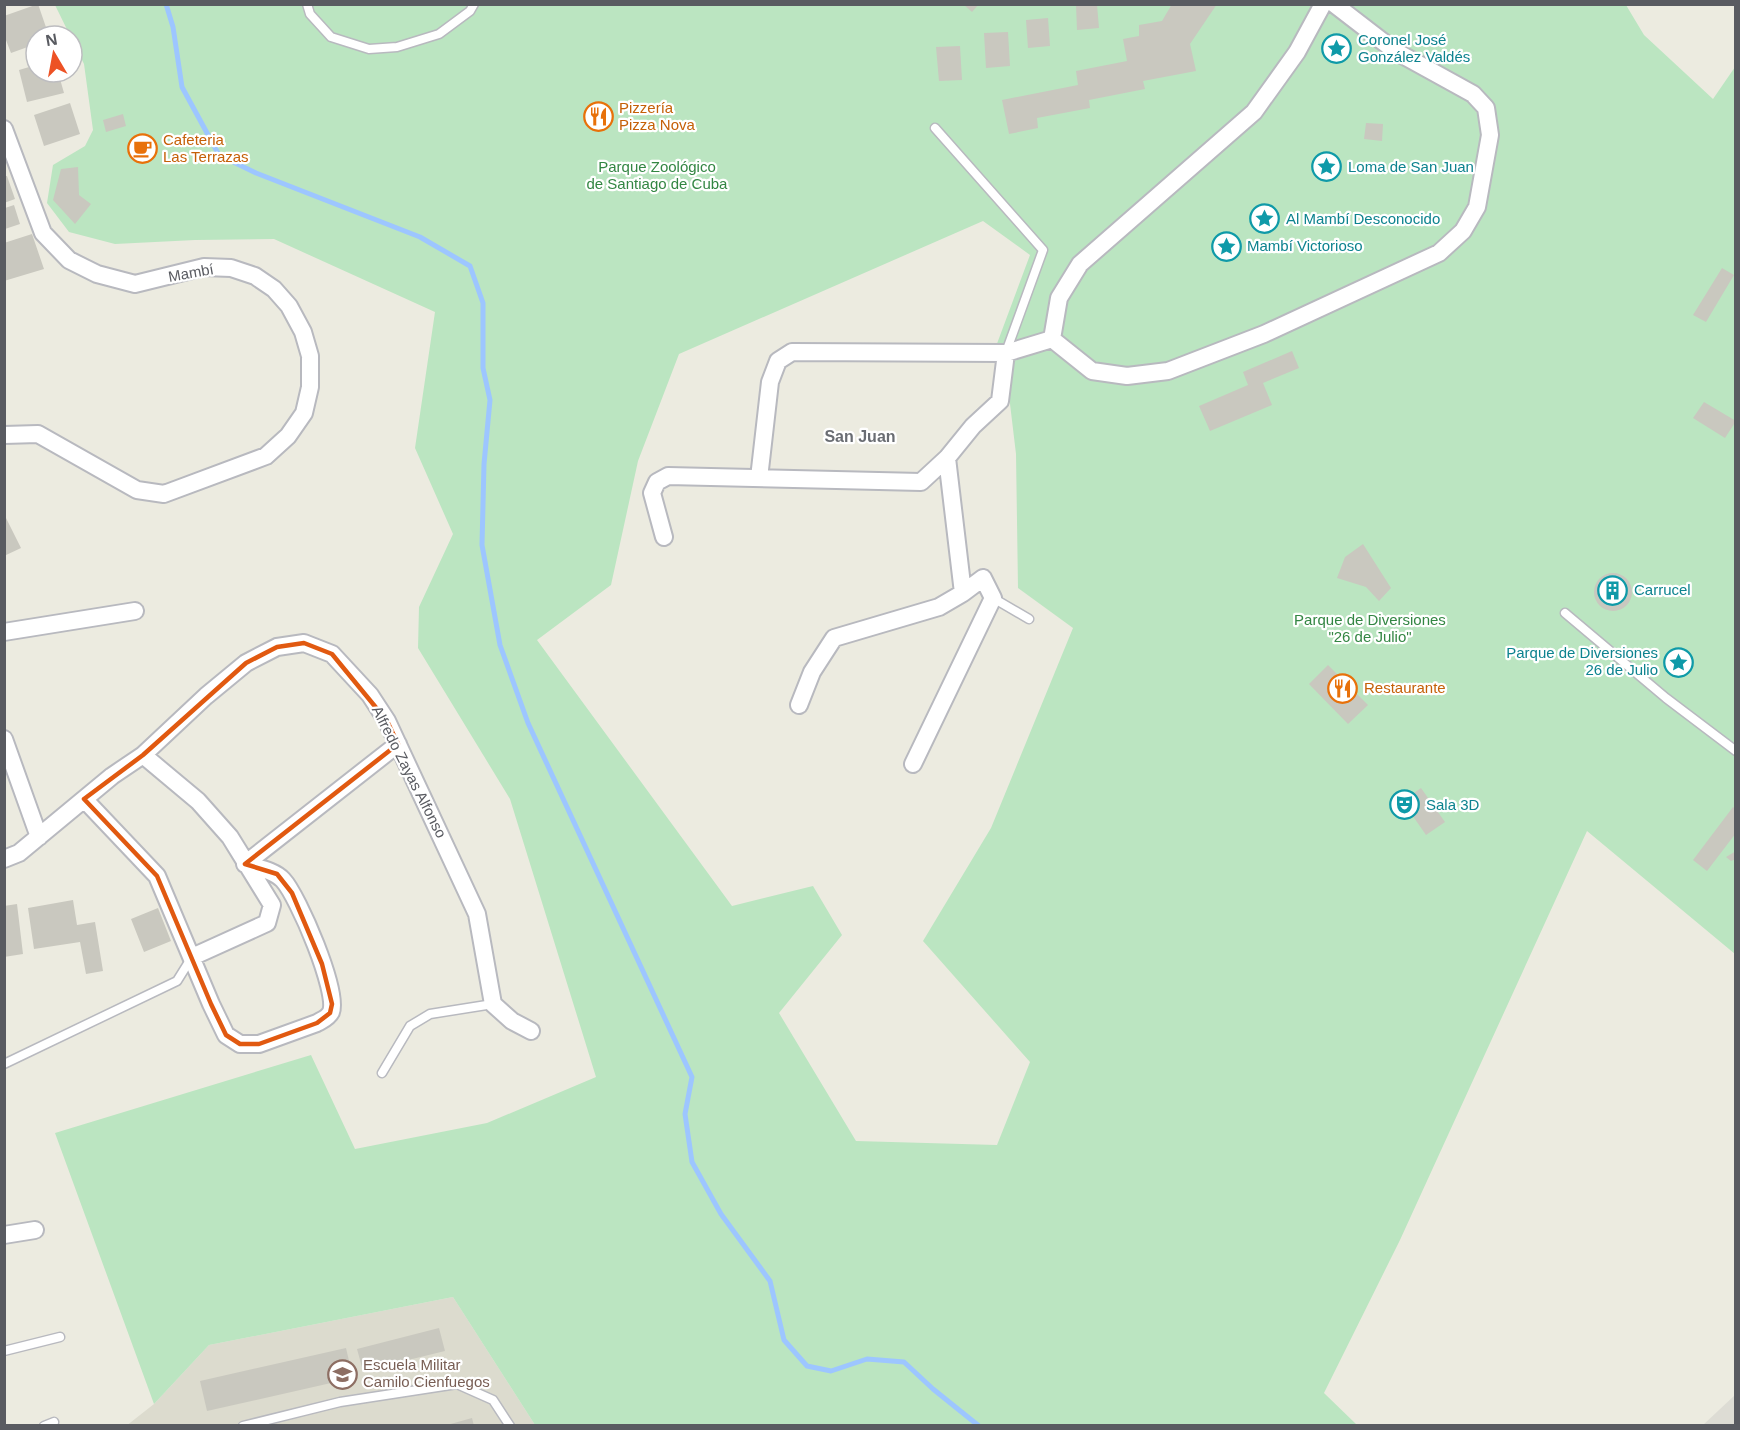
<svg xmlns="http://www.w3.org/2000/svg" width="1740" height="1430" font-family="Arial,sans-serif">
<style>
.industrial{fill:#dddcd4}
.education{fill:#dcdbce}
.green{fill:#bbe5c1;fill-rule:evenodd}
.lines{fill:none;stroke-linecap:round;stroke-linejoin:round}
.stream{stroke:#9dc6ff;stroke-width:5}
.building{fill:#c9c8bf}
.lane-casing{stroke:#b8b9bf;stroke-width:11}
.street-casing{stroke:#b8b9bf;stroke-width:20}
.lane{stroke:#fff;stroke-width:8}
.street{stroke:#fff;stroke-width:16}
.marked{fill:none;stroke:#e15910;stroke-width:4.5;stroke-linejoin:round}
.labels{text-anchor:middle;stroke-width:4.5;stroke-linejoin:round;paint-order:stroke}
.culture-label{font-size:15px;fill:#0d838f;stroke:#fff;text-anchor:start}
.food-label{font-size:15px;fill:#c56008;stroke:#fff;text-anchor:start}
.park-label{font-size:15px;fill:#338643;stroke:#fff}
.street-label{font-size:15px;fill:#595b61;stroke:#fff}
.education-label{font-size:15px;fill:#785e54;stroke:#fff;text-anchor:start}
.neighbourhood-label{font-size:16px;font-weight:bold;fill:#6a6d73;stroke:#fff}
</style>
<rect width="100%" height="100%" fill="#ecebe0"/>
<path class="industrial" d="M 1735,1395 L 1735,1425 L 1703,1425 Z"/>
<path class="education" d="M 453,1297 L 535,1425 L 126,1426 L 154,1404 L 209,1345 Z"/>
<path class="green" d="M 55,5 L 1626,5 L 1644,35 L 1713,99 L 1735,67 L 1735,954 L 1587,831 L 1400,1240 L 1324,1393 L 1357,1425 L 535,1425 L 453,1297 L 209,1345 L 154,1404 L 55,1133 L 311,1055 L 355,1149 L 487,1123 L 596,1077 L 510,799 L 418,648 L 419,607 L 453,534 L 415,448 L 435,312 L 274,239 L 195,240 L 115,244 L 69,232 L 47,203 L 53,165 L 85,146 L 93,130 L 84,64 ZM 983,221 L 1030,255 L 995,349 L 1020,348 L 1017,360 L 1005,362 L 1016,454 L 1018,588 L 1073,628 L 991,828 L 923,941 L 1030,1062 L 997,1145 L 856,1141 L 779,1013 L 842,935 L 813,886 L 732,906 L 537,640 L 611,585 L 638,461 L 679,354 Z"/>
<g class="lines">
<path class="stream" d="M 166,4 L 173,27 L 182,87 L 219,155 L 256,173 L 420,237 L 470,266 L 483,303 L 483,368 L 490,400 L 484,464 L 482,545 L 500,645 L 528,723 L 692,1077 L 685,1114 L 692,1162 L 721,1214 L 770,1281 L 784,1340 L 807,1366 L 831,1371 L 867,1359 L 904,1362 L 933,1389 L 979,1426"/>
</g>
<path class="building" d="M 38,4 L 49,36 L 36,36 L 36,44 L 11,53 L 4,35 L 4,16 Z
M 963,4 L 979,4 L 972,12 Z
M 1172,4 L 1217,4 L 1190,44 L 1196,71 L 1143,81 L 1145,89 L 1089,100 L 1090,108 L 1037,118 L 1038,128 L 1009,134 L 1002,100 L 1078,85 L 1076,71 L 1127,61 L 1123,39 L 1139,36 L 1139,25 L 1162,21 Z
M 1076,5 L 1097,5 L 1099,28 L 1077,30 Z
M 1048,18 L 1050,46 L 1028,48 L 1026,20 Z
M 1008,32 L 1010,66 L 986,68 L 984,33 Z
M 960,46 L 962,80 L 939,81 L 936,47 Z
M 36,65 L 36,72 L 58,72 L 64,93 L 27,102 L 19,70 Z
M 70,103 L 80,134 L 44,146 L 34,115 Z
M 123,114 L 126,126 L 106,132 L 103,120 Z
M 1366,123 L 1383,124 L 1382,141 L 1364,139 Z
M 78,167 L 79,195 L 91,204 L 75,224 L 53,200 L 61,169 Z
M 4,176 L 7,176 L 15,199 L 4,203 Z
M 14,205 L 20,224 L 5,229 L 5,208 Z
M 32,234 L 44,269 L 4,281 L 4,243 Z
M 1722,268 L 1734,275 L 1706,322 L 1693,315 Z
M 1292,351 L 1299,368 L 1263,383 L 1272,405 L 1210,431 L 1199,406 L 1248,385 L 1243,372 Z
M 1704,402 L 1736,421 L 1725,438 L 1693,418 Z
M 4,514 L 21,548 L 4,556 Z
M 1363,544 L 1391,588 L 1379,601 L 1366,587 L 1337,578 L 1345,557 Z
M1594 592a19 19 0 1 1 38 0a19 19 0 1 1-38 0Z
M 1328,665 L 1368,705 L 1348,724 L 1309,684 Z
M 1421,788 L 1445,822 L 1426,835 L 1410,812 L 1404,816 L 1397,805 Z
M 1733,807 L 1736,809 L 1736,833 L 1707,871 L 1693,860 Z
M 1736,851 L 1736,859 L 1731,861 L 1726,857 Z
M 73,900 L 77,925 L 95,922 L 103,971 L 86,974 L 80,942 L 34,949 L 28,908 Z
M 17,904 L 23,954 L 4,957 L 4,906 Z
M 158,908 L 171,941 L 144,952 L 131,919 Z
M 439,1328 L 445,1351 L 363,1371 L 357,1349 Z
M 346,1348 L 353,1378 L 207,1411 L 200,1381 Z
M 472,1418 L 474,1426 L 447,1426 L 447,1425 Z"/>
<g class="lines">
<defs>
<path id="lane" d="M 307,4 L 310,14 L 331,37 L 369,49 L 397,47 L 439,34 L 470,11 L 474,4
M 935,128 L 1043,250 L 1006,352
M 993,598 L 1029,619
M 1565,613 L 1666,698 L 1736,751
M 4,1064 L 177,981 L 192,957
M 382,1073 L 410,1026 L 430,1014 L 493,1004
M 4,1351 L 60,1337
M 44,1426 L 54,1422
M 243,1426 L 340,1402 L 457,1384 L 493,1400 L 510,1426"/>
<path id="street" d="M 4,129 L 43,233 L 69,260 L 97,274 L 135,284 L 204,267 L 231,268 L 255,276 L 274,289 L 289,306 L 303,332 L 310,356 L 310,387 L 304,413 L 288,436 L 266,456 L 164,494 L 137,490 L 38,434 L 4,435
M 1052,339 L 1092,371 L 1127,376 L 1168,371 L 1264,334 L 1439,253 L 1463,231 L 1477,207 L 1490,135 L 1486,108 L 1473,94 L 1395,51 L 1334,4
M 1052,339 L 1059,298 L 1080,264 L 1254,112 L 1297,52 L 1323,4
M 947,458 L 963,593
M 759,478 L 770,382 L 778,361 L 792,352 L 1006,353 L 1052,339
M 664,537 L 652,493 L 657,482 L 668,476 L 921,482 L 947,458 L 973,426 L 1000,401 L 1006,353
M 4,632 L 135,611
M 799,705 L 812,672 L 834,638 L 939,607 L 963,593 L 983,578 L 993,598 L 913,764
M 4,739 L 39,837
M 143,755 L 198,801 L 230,837 L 272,905 L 267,923 L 192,957
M 84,799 L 157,876 L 211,1004 L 226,1035 L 240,1044 L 259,1044 L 317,1023 C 322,1020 328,1018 331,1012 C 339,992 298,896 283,880 C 274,870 257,868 245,864
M 4,859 L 19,853 L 112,776 L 143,755 L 206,696 L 246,663 L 277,647 L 304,643 L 332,654 L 370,695 L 387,721 L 477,914 L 493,1004 L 512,1021 L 531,1031
M 245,864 L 398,744
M 4,1235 L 35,1230"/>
</defs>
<use href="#lane" class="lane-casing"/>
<use href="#street" class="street-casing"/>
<use href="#lane" class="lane"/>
<use href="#street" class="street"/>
</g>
<path class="marked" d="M 304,643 L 332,654 L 387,721 L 398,744 L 245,864 L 277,874 L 292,893 L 322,964 L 332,1004 L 330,1013 L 317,1023 L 259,1044 L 240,1044 L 226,1035 L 211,1004 L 157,876 L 84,799 L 143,755 L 246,663 L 277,647 Z"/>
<defs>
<symbol id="sight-ring" viewBox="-11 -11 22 22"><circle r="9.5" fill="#fff" stroke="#0f9aa8" stroke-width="1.5"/><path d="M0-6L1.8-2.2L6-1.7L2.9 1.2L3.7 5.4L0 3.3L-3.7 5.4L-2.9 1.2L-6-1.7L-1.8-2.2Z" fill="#0f9aa8"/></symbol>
<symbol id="restaurant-ring" viewBox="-11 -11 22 22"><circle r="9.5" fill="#fff" stroke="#e8710a" stroke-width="1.5"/><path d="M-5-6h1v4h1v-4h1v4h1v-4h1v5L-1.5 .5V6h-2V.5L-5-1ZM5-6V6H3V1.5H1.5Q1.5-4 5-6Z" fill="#e8710a"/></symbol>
<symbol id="cafe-ring" viewBox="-11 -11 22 22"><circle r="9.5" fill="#fff" stroke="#e8710a" stroke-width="1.5"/><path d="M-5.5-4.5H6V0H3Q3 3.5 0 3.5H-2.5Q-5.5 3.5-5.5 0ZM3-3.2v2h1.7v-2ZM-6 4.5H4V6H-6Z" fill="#e8710a"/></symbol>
<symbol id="building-ring" viewBox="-11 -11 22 22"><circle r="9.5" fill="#fff" stroke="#0f9aa8" stroke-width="1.5"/><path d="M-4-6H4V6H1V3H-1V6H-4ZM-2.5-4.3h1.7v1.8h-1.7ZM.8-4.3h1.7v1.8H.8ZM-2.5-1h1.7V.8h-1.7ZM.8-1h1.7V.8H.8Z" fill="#0f9aa8"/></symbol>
<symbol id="theatre-ring" viewBox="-11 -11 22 22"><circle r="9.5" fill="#fff" stroke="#0f9aa8" stroke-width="1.5"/><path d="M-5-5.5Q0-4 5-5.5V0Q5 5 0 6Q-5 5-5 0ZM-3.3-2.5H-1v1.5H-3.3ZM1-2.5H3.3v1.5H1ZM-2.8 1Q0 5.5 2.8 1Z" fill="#0f9aa8"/></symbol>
<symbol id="school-ring" viewBox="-11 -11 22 22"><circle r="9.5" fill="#fff" stroke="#8d6e63" stroke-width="1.5"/><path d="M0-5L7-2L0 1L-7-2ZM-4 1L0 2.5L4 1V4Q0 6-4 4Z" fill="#8d6e63"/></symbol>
</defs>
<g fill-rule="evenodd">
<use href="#sight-ring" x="1320" y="32" width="33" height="33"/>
<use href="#restaurant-ring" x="582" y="100" width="33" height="33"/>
<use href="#cafe-ring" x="126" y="132" width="33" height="33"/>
<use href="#sight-ring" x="1310" y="150" width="33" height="33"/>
<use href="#sight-ring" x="1248" y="202" width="33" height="33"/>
<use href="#sight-ring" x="1210" y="230" width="33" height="33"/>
<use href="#building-ring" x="1596" y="574" width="33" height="33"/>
<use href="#sight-ring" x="1662" y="646" width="33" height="33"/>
<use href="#restaurant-ring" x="1326" y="672" width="33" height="33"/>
<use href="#theatre-ring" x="1388" y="788" width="33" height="33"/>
<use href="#school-ring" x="326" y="1358" width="33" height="33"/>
</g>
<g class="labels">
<g class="culture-label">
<text x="1358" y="45">Coronel José<tspan x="1358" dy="17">González Valdés</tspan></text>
<text x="1348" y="172">Loma de San Juan</text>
<text x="1286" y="224">Al Mambí Desconocido</text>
<text x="1247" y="251">Mambí Victorioso</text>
<text x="1634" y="595">Carrucel</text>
<text x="1658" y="658" text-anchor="end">Parque de Diversiones<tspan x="1658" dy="17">26 de Julio</tspan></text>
<text x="1426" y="810">Sala 3D</text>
</g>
<g class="food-label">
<text x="619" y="113">Pizzería<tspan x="619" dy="17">Pizza Nova</tspan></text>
<text x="163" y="145">Cafeteria<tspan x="163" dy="17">Las Terrazas</tspan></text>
<text x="1364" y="693">Restaurante</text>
</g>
<g class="park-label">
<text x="657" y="172">Parque Zoológico<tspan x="657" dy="17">de Santiago de Cuba</tspan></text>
<text x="1370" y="625">Parque de Diversiones<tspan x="1370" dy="17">"26 de Julio"</tspan></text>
</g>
<g class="street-label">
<text transform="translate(191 273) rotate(-10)" y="5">Mambí</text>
<text transform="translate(409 772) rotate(63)" y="5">Alfredo Zayas Alfonso</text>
</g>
<g class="education-label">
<text x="363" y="1370">Escuela Militar<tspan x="363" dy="17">Camilo Cienfuegos</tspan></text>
</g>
<g class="neighbourhood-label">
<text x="860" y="442">San Juan</text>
</g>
</g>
<rect width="1740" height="1430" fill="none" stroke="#595b61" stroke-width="12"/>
<g transform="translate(54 54) rotate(350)"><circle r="28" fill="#ffffff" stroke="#bdbdc0" stroke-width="1.5"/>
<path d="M0-4.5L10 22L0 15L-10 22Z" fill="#ed5225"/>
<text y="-9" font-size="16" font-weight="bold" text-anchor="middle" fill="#595b61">N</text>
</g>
</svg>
